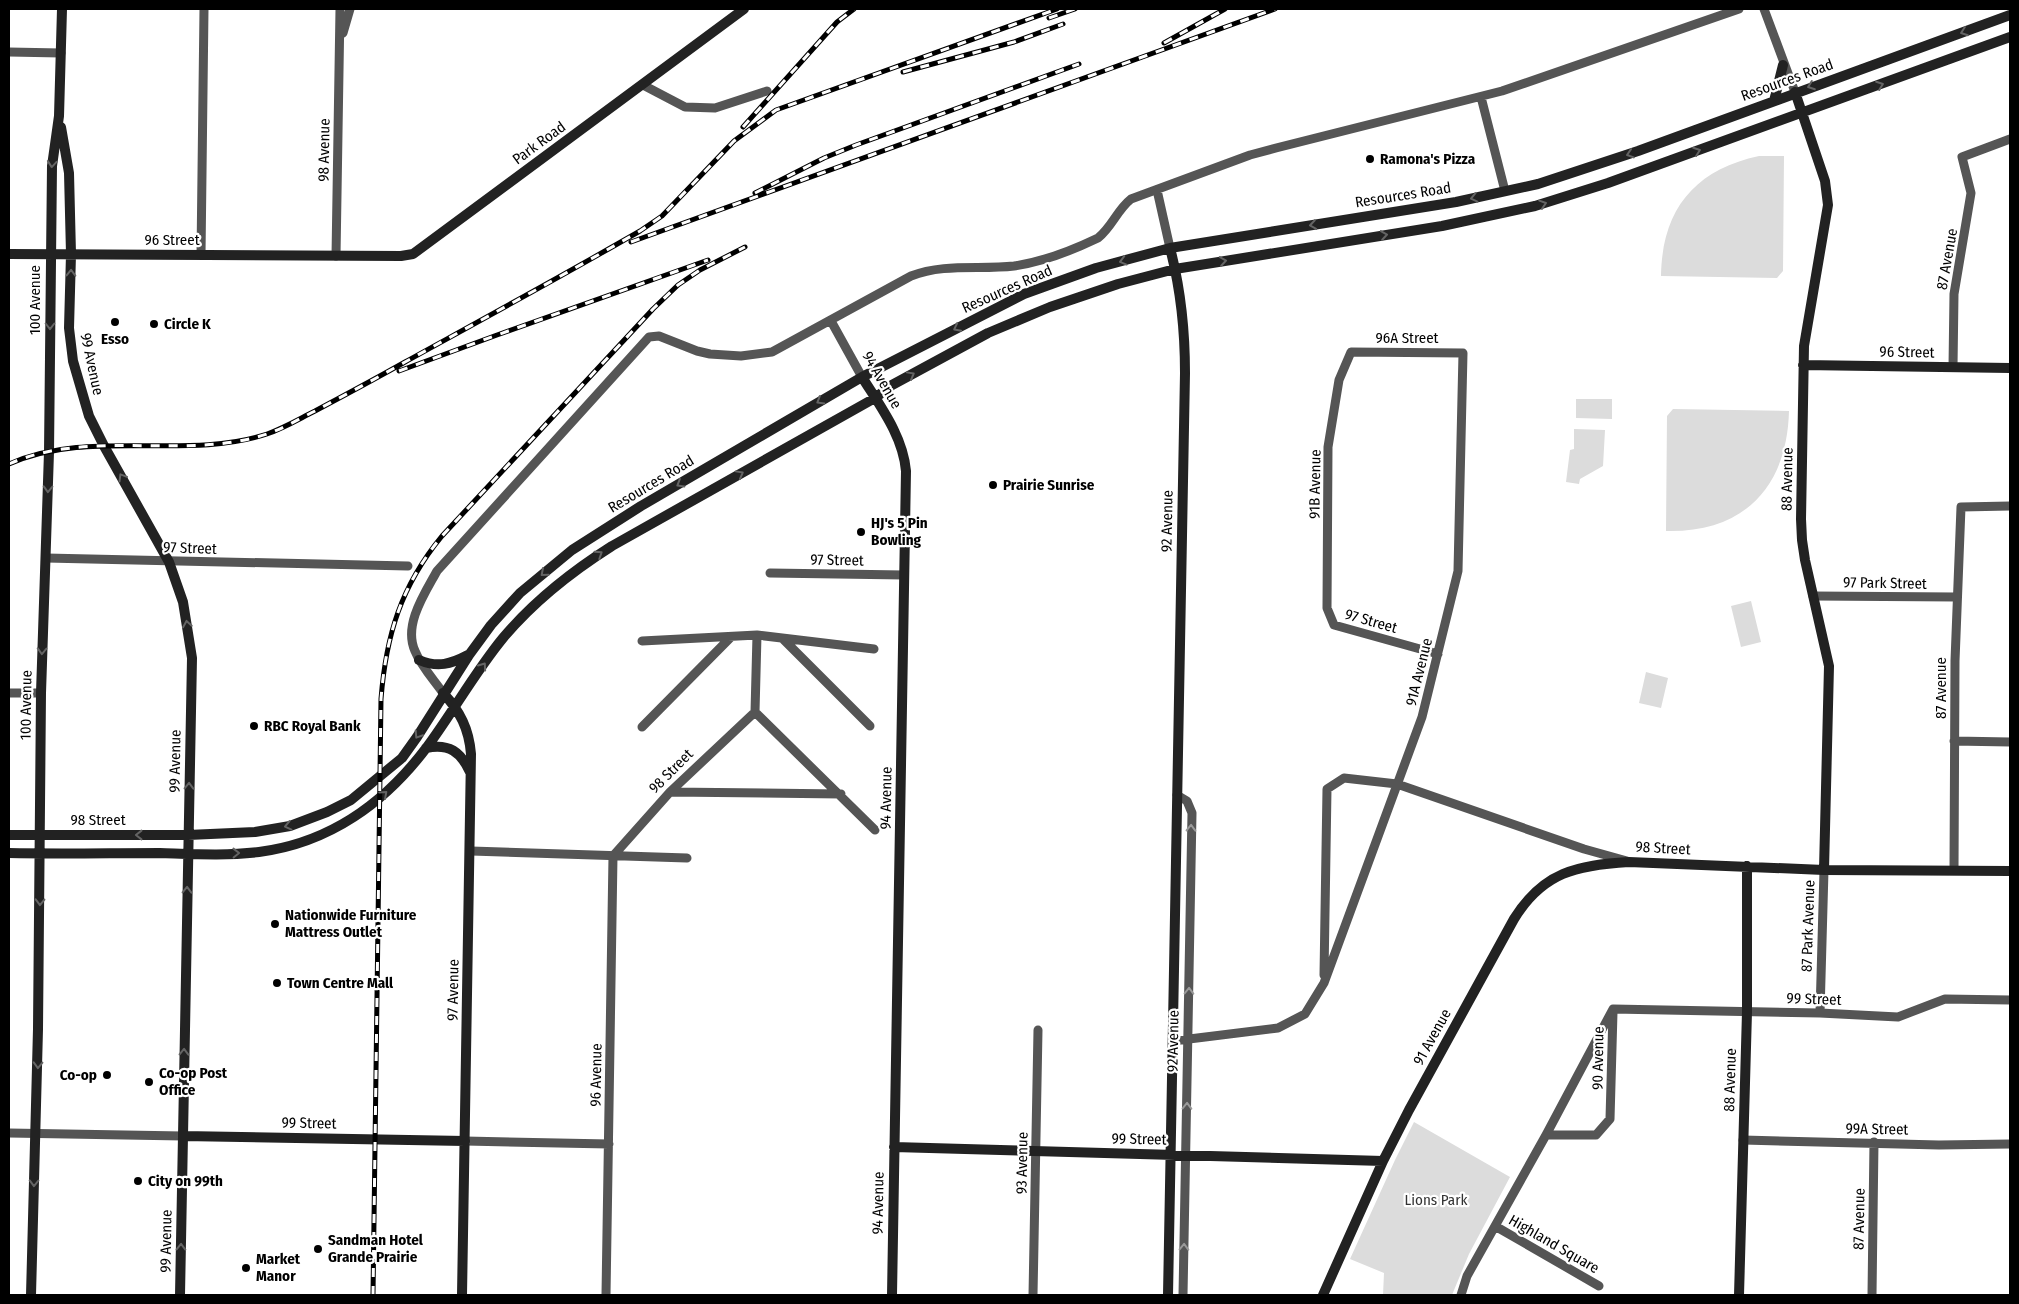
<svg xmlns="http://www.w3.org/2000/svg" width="2019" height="1304" font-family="'Fira Sans Condensed',sans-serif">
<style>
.green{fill:#dcdcdc}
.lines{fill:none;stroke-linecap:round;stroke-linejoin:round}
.street{stroke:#555;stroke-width:9}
.secondary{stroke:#222;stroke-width:10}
.rail-casing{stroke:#000;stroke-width:5}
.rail{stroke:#fff;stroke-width:3;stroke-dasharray:9;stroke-linecap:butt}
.oneway{stroke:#646464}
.oneway2{stroke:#999}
.poi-dot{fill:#000;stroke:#fff;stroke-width:2}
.labels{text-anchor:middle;stroke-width:4.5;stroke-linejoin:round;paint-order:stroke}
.street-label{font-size:15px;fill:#000;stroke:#fff}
.poi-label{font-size:15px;font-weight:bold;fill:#000;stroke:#fff;text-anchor:start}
.park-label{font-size:15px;fill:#333;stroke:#fff}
</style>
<rect width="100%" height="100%" fill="#fff"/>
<path class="green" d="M 1759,156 L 1784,156 L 1783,271 L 1777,278 L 1661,276 C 1662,210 1694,170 1759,156 Z
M 1576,399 L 1612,399 L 1612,419 L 1576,418 Z
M 1673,409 L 1789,411 C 1787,488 1743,533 1666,531 L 1667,416 Z
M 1574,429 L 1605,430 L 1603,466 L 1580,479 L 1579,484 L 1566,482 L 1570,450 L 1574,449 Z
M 1751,601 L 1761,642 L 1741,647 L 1731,606 Z
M 1646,672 L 1668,678 L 1661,708 L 1639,703 Z
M 1414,1122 L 1510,1177 L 1469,1254 L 1452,1295 L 1383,1295 L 1384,1273 L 1350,1259 L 1395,1160 Z"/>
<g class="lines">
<path class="street" d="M 1764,9 L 1795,92
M 343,33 L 350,9
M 9,52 L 61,53
M 643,85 L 685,107 L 715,108 L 767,91
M 1481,97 L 1505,191
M 1157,190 L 1170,248
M 201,255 L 204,9
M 336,256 L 340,9
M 831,321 L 862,377
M 1953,367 L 1954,294 L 1971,193 L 1962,157 L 2010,139
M 46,558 L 408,566
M 770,573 L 904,575
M 1813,596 L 1956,597
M 757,635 L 755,712 L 875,830
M 783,639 L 870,726
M 642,641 L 757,635 L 874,649
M 9,693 L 41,693
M 443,693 C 434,680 421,666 415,651 C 403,625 425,593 437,571 L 649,337 L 659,336 L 697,351 L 710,354 L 741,356 L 772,352 L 911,276 C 944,263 980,270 1014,266 C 1042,262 1073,250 1098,238 C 1112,227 1117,210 1131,199 L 1250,155 L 1276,148 L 1502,91 L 1739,9
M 642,727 L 731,637
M 1954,741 L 2010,742
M 670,792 L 841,794
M 1177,795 L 1187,801 L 1192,813 L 1183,1295
M 471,851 L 687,858
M 613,856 L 670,792 L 755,712
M 1954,870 L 1955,661 L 1961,507 L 2010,506
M 1324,975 L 1327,789 L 1344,778 L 1397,784 L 1584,849 L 1627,861
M 1613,1009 L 1820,1013 L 1898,1017 L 1945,999 L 2010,1000
M 1820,1013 L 1824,870
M 1173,1041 L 1278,1028 L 1305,1014 L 1324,983 L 1422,717 L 1458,571 L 1463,353 L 1351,352 L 1339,380 L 1328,447 L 1327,608 L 1334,625 L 1438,654
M 9,1133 L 183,1136
M 1546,1135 L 1596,1135 L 1610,1119 L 1613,1012
M 1743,1140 L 1939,1145 L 2010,1144
M 465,1141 L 609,1144
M 1495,1226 L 1599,1286
M 606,1295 L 613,856
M 1033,1295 L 1038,1030
M 1461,1295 L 1467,1276 L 1546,1135 L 1613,1009
M 1872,1295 L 1874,1142"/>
<path class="secondary" d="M 1795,92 L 1825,181 L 1828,205 L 1804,346 L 1801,519 L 1802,540 L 1805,560 L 1829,666 L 1824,870
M 1774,101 L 1783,65
M 61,127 L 69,173 L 71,254 L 69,328 L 73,361 L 89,416 L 104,446 L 169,562 L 183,602 L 192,658 L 180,1295
M 9,254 L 401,256 L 413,254 L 744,9
M 1803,365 L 2010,368
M 862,377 C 880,406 903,436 906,471 L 892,1295
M 419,660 C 438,668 451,664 468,655
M 443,693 C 460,711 469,729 471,754 L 462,1295
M 426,748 C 449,743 461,752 470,772
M 9,835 L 188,835 L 255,832 L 290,826 L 327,812 L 351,800 L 402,758 L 417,737 L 469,655 L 491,625 L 520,593 L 572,550 L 641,506 L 862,377 L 1024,294 L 1096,268 L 1170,248 L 1456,202 L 1538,184 L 1638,151 L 2010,15
M 9,853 C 59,854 110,853 160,853 C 193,854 226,856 259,852 C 329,843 385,803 427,747 C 453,712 475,672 503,638 C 534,601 571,572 612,546 L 875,398 L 892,385 L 988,333 L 1050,307 L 1118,284 L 1175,269 L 1442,226 L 1535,206 L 1608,183 L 2010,37
M 183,1136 L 465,1141
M 894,1147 L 1383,1161
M 31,1295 L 38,1029 L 41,693 L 49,452 L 52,166 L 59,116 L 62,9
M 1168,1295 L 1185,373 C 1185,330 1181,290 1170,248
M 1323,1295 L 1383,1161 L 1409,1110 L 1514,919 C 1543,872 1577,865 1629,862 L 1824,870 L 2010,871
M 1739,1295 L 1747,1012 L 1747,866"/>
<defs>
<path id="rail" d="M 1049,18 L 1075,9
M 1164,43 L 1225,9
M 903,72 L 1014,42 L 1063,24
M 743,127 L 837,22 L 854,9
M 755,193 L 824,158 L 856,145 L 1079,64
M 631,242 L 1275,9
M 399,371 L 497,335 L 708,260
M 9,464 C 89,428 186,461 267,434 C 284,428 299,419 315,411 C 345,395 375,379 405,362 C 483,319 562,276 640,231 L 662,216 L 734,141 L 776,110 L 1057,9
M 373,1295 L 381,699 C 386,635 401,586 442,536 L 653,309 L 678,285 L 700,270 L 745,247"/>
</defs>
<use href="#rail" class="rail-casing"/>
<use href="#rail" class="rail"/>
</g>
<defs><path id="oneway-chevron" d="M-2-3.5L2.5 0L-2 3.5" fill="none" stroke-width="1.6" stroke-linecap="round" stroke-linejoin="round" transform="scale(1.25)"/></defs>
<g class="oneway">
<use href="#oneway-chevron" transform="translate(1964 32) rotate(160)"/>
<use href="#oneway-chevron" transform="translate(1880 85) rotate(-20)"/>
<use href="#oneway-chevron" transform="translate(1811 86) rotate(160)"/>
<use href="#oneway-chevron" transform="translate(1697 151) rotate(-20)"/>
<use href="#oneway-chevron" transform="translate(1630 154) rotate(162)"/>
<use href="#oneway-chevron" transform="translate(52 164) rotate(95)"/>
<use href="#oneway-chevron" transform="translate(1474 198) rotate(167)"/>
<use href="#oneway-chevron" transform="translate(1543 204) rotate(-18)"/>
<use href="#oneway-chevron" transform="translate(1313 225) rotate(171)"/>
<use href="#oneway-chevron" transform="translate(1384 235) rotate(-9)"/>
<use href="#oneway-chevron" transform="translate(1123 261) rotate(165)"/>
<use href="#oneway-chevron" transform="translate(1223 261) rotate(-9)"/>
<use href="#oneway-chevron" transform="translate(71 273) rotate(-89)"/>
<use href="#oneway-chevron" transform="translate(50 326) rotate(90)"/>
<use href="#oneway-chevron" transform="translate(957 328) rotate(153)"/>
<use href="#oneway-chevron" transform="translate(911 375) rotate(-29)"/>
<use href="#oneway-chevron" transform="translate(820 401) rotate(149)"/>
<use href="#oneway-chevron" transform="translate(740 474) rotate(-29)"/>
<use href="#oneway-chevron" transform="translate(122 477) rotate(-121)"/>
<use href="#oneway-chevron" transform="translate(680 484) rotate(149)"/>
<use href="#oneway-chevron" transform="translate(48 489) rotate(92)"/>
<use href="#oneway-chevron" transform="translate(599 554) rotate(-33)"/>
<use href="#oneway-chevron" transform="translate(544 573) rotate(139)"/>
<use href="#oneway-chevron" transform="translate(187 624) rotate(-99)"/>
<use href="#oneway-chevron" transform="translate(42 651) rotate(92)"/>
<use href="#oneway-chevron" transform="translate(483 666) rotate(-55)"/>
<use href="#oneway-chevron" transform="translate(418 735) rotate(123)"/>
<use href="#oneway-chevron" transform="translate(189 786) rotate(-89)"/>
<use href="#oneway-chevron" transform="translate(384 794) rotate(-42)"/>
<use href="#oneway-chevron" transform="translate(288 826) rotate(167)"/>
<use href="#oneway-chevron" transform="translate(139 835) rotate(-180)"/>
<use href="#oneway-chevron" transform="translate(236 853) rotate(-1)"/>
<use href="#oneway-chevron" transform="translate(187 890) rotate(-89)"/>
<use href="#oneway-chevron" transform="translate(40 902) rotate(91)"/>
<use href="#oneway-chevron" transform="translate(184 1052) rotate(-89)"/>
<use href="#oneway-chevron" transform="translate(38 1065) rotate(92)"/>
<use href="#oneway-chevron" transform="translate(34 1183) rotate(91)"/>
<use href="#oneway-chevron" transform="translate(181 1247) rotate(-89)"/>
</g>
<g class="oneway2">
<use href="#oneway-chevron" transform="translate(1191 828) rotate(-89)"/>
<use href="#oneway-chevron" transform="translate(1189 991) rotate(-89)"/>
<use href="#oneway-chevron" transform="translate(1187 1106) rotate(-89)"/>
<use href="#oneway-chevron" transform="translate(1184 1247) rotate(-89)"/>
</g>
<g class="poi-dot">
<circle cx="1370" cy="159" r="5"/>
<circle cx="115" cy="322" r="5"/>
<circle cx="154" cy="324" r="5"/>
<circle cx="993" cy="485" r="5"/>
<circle cx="861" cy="532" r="5"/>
<circle cx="254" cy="726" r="5"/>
<circle cx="275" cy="924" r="5"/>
<circle cx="277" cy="983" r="5"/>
<circle cx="107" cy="1075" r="5"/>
<circle cx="149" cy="1082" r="5"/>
<circle cx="138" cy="1181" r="5"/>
<circle cx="318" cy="1249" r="5"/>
<circle cx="246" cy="1268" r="5"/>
</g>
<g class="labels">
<g class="street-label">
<text transform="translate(1787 80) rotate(-20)" y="5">Resources Road</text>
<text transform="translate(539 143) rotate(-36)" y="5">Park Road</text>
<text transform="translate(324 150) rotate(-89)" y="5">98 Avenue</text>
<text transform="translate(1403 195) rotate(-9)" y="5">Resources Road</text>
<text x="172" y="245">96 Street</text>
<text transform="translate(1947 259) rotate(-80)" y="5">87 Avenue</text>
<text transform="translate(1007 289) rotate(-24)" y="5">Resources Road</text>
<text transform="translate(35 300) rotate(-90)" y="5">100 Avenue</text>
<text x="1407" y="343">96A Street</text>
<text transform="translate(1907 352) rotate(1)" y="5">96 Street</text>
<text transform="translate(92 364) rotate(78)" y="5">99 Avenue</text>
<text transform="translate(882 380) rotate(60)" y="5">94 Avenue</text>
<text transform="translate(1787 479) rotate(-89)" y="5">88 Avenue</text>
<text transform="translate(651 484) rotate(-31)" y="5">Resources Road</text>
<text transform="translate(1315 484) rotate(-89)" y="5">91B Avenue</text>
<text transform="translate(1167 521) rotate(-89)" y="5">92 Avenue</text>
<text transform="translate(190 548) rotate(2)" y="5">97 Street</text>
<text transform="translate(837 560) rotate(1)" y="5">97 Street</text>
<text transform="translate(1885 583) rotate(1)" y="5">97 Park Street</text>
<text transform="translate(1371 621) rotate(16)" y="5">97 Street</text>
<text transform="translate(1419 672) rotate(-76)" y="5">91A Avenue</text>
<text transform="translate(1941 688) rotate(-90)" y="5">87 Avenue</text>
<text transform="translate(26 705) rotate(-89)" y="5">100 Avenue</text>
<text transform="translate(175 761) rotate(-89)" y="5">99 Avenue</text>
<text transform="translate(671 771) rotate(-45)" y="5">98 Street</text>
<text transform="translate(886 798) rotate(-89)" y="5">94 Avenue</text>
<text x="98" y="825">98 Street</text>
<text transform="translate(1663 848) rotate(3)" y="5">98 Street</text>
<text transform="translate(1808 926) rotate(-88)" y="5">87 Park Avenue</text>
<text transform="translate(453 990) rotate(-89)" y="5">97 Avenue</text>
<text transform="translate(1814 999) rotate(2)" y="5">99 Street</text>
<text transform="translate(1432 1037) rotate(-61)" y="5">91 Avenue</text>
<text transform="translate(1173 1041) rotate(-89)" y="5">92 Avenue</text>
<text transform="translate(1598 1058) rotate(-89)" y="5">90 Avenue</text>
<text transform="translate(596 1075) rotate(-89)" y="5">96 Avenue</text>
<text transform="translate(1730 1080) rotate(-88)" y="5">88 Avenue</text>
<text transform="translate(309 1123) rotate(1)" y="5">99 Street</text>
<text transform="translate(1877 1129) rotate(1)" y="5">99A Street</text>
<text transform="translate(1139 1139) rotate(1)" y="5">99 Street</text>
<text transform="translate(1022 1163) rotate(-89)" y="5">93 Avenue</text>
<text transform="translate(878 1203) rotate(-89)" y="5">94 Avenue</text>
<text transform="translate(1859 1219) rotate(-89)" y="5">87 Avenue</text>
<text transform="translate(166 1241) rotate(-89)" y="5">99 Avenue</text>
<text transform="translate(1554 1244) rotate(30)" y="5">Highland Square</text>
</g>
<g class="poi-label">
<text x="1380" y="164">Ramona's Pizza</text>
<text x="164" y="329">Circle K</text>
<text x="115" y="344" text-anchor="middle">Esso</text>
<text x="1003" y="490">Prairie Sunrise</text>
<text x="871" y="528">HJ's 5 Pin<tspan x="871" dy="17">Bowling</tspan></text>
<text x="264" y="731">RBC Royal Bank</text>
<text x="285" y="920">Nationwide Furniture<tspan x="285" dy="17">Mattress Outlet</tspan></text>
<text x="287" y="988">Town Centre Mall</text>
<text x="159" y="1078">Co-op Post<tspan x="159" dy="17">Office</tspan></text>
<text x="97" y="1080" text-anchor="end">Co-op</text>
<text x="148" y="1186">City on 99th</text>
<text x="328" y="1245">Sandman Hotel<tspan x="328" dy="17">Grande Prairie</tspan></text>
<text x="256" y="1264">Market<tspan x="256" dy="17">Manor</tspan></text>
</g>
<g class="park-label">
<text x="1436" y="1205">Lions Park</text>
</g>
</g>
<rect width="2019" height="1304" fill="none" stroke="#000000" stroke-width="20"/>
</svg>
